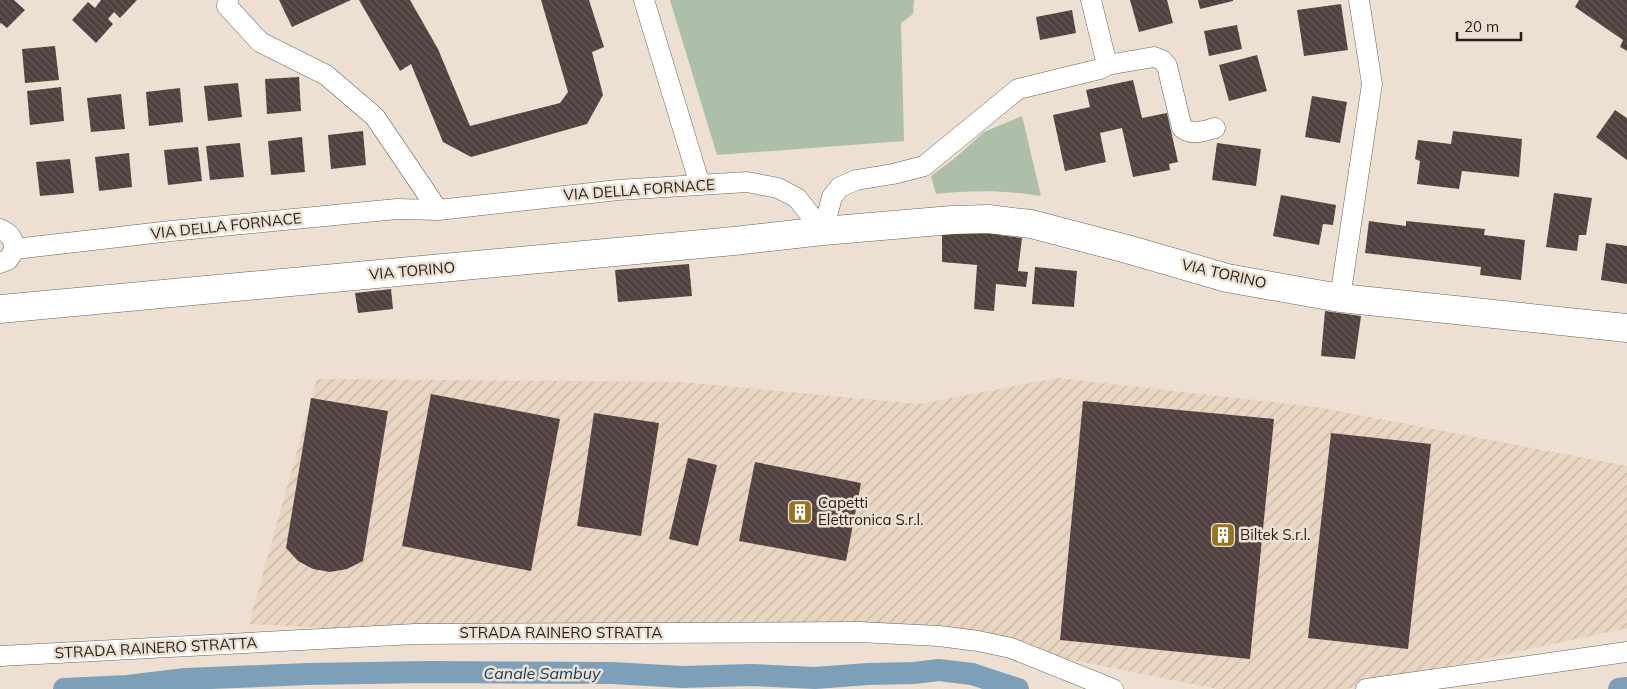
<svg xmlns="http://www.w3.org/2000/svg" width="1627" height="689" font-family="Mulish,sans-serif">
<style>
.industrial{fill:url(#industrial-furrows)}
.grass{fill:#adbfa9}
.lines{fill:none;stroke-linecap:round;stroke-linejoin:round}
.canal{stroke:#7da0b8;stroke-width:22}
.building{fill:url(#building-back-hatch)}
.minor-casing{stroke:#6b6054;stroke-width:21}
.primary-casing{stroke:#6b6054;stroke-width:29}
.minor{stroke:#fff;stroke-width:20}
.primary{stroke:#fff;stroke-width:28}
.labels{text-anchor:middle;stroke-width:5;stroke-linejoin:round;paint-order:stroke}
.street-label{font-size:15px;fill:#221e19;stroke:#ede0d2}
.poi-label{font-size:15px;fill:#221e19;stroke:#ede0d2;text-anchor:start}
.water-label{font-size:16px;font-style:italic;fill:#12405a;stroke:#ede0d2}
</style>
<defs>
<pattern id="industrial-furrows" width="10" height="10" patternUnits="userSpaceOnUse" patternTransform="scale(1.25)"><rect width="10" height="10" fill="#e8d5c2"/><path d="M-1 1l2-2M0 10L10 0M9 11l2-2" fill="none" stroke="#c7b6a6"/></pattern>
<pattern id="building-back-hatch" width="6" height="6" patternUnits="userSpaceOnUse" patternTransform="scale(1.25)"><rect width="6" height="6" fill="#50403f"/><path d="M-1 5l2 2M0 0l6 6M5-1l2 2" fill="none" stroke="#665958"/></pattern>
</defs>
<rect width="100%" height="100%" fill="#ede0d2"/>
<path class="industrial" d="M 1058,378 L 1317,407 L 1627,466 L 1627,628 L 1346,689 L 1218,689 L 1011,648 L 675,633 L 442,634 L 249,624 L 317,379 L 681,382 L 919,404 Z"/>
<path class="grass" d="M 670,0 L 914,0 L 913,14 L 901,23 L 904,141 L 717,155 Z
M 1022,116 L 1041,196 C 1006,190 971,190 936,194 L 931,176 L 955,158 L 984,132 Z"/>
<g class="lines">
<path class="canal" d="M 64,689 L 127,686 L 186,679 L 308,674 L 428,672 L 612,673 L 682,677 L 751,675 L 815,678 L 868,674 L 914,673 L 939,670 L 972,674 L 1018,689
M 1619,689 L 1627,688"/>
</g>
<path class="building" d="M 0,0 L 14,0 L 25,10 L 7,28 L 1,23 L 0,24 Z
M 101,0 L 137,0 L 120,18 L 114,12 L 108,19 L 113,24 L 96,43 L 72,20 L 88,2 L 95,8 Z
M 279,0 L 351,0 L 292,27 Z
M 359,0 L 410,0 L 438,49 L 470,126 L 560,103 L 568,92 L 541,0 L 589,0 L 604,47 L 592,52 L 603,95 L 587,124 L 471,157 L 443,142 L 411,64 L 400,71 Z
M 1130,0 L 1167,0 L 1173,23 L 1139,32 Z
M 1198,0 L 1233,0 L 1233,1 L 1200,9 Z
M 1579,0 L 1627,0 L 1627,51 L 1620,47 L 1623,40 L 1575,7 Z
M 1341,4 L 1348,50 L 1304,56 L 1297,10 Z
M 1072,10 L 1076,33 L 1040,40 L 1036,17 Z
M 1237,25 L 1242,49 L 1209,56 L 1204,31 Z
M 55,46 L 59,80 L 25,83 L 22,49 Z
M 1257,55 L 1267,91 L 1229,101 L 1219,65 Z
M 299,77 L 301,111 L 267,114 L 265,79 Z
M 1133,80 L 1142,118 L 1167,113 L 1178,162 L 1169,164 L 1170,170 L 1133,177 L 1122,128 L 1100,133 L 1106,162 L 1065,171 L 1053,115 L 1090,107 L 1086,90 Z
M 238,83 L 242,117 L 208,121 L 204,86 Z
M 61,87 L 64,121 L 30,125 L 27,91 Z
M 180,88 L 183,122 L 149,126 L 146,92 Z
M 121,94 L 125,129 L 91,132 L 87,98 Z
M 1312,96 L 1347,102 L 1340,143 L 1305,137 Z
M 1615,110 L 1627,118 L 1627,160 L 1596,137 Z
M 363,131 L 366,165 L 331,169 L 328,135 Z
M 1453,131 L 1522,139 L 1519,177 L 1462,171 L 1459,189 L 1417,184 L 1420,161 L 1415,159 L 1418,140 L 1451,144 Z
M 302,137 L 305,172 L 271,175 L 268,141 Z
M 240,143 L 244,177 L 210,180 L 206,146 Z
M 1217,143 L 1261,149 L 1256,186 L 1212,180 Z
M 198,147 L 202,181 L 168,185 L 164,150 Z
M 129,153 L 132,187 L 99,191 L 95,157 Z
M 70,159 L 74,193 L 40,196 L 36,162 Z
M 1554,193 L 1592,198 L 1586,235 L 1579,235 L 1577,251 L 1546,247 Z
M 1281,195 L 1336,205 L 1333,225 L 1323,224 L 1319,245 L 1273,236 Z
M 1369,221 L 1406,226 L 1406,221 L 1485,229 L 1484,235 L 1525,240 L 1521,280 L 1480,275 L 1481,267 L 1365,253 Z
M 942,228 L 999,232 L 999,235 L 1022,238 L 1018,271 L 1028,272 L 1026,287 L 996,284 L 994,311 L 974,309 L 977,265 L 942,262 Z
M 1606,243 L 1627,246 L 1627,284 L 1601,280 Z
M 689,264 L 692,296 L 618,302 L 615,270 Z
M 1035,267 L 1077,271 L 1074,307 L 1032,304 Z
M 391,289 L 393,309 L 358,313 L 355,293 Z
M 1325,311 L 1361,316 L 1355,359 L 1321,356 Z
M 431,394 L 560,419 L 531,571 L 402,546 Z
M 311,398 L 388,411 L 363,561 L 347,569 L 330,572 L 313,569 L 298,561 L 286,548 Z
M 1083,401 L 1274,419 L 1250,659 L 1060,640 Z
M 594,413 L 659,423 L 641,536 L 577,526 Z
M 1331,433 L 1431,444 L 1408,649 L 1308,638 Z
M 688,458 L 717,465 L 698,546 L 669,539 Z
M 755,462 L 861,483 L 846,561 L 739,541 Z"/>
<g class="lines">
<defs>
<path id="minor" d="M 228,0 L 227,6 L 260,42 L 326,75 L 375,117 L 438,210
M 644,0 L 700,185
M 1107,65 L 1154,57 L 1162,60 L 1167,66 L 1182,128 C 1192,136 1204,131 1215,128
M 0,229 C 10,233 13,239 15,249 L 8,260 L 0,263
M 823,231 L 832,197 L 840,187 L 856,180 L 893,174 L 924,166 L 1018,89 L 1100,69 L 1107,65 L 1091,0
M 15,249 L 171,231 L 397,209 L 438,210 L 618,190 L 747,182 L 778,188 L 797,198 L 823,231
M 1340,298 L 1372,84 L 1359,0
M 0,656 L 415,634 L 859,632 L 939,636 L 978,641 L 1011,648 L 1113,689
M 1366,689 L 1627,652"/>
<path id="primary" d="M 0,309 L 734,241 L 823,231 L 952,220 L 988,219 L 1031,224 L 1127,249 L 1227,278 L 1340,298 L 1627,328"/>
</defs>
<use href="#minor" class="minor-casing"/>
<use href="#primary" class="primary-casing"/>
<use href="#minor" class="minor"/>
<use href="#primary" class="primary"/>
</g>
<defs>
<symbol id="building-square" viewBox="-11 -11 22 22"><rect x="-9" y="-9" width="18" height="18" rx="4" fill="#96731c" stroke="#ede0d2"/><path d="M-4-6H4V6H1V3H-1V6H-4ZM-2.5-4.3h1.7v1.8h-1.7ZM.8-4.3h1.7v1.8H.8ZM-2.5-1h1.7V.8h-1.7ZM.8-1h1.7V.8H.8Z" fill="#fff"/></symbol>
</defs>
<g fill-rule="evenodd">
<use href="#building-square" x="786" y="498" width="28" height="28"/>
<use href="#building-square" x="1209" y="521" width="28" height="28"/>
</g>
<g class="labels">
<g class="street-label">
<text transform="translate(639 190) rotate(-4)" y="5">VIA DELLA FORNACE</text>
<text transform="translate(226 226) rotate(-6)" y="5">VIA DELLA FORNACE</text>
<text transform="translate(412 271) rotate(-5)" y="5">VIA TORINO</text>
<text transform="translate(1224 274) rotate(13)" y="5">VIA TORINO</text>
<text x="561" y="638">STRADA RAINERO STRATTA</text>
<text transform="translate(156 648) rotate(-3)" y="5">STRADA RAINERO STRATTA</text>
</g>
<g class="poi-label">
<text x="818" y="508">Capetti<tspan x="818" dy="17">Elettronica S.r.l.</tspan></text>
<text x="1240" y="540">Biltek S.r.l.</text>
</g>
<g class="water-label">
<text x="542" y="679">Canale Sambuy</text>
</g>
</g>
<path d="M1457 32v8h64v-8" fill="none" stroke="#221e19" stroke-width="2.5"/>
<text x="1464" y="32" font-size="15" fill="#221e19" stroke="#ede0d2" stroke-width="4" paint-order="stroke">20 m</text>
</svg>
